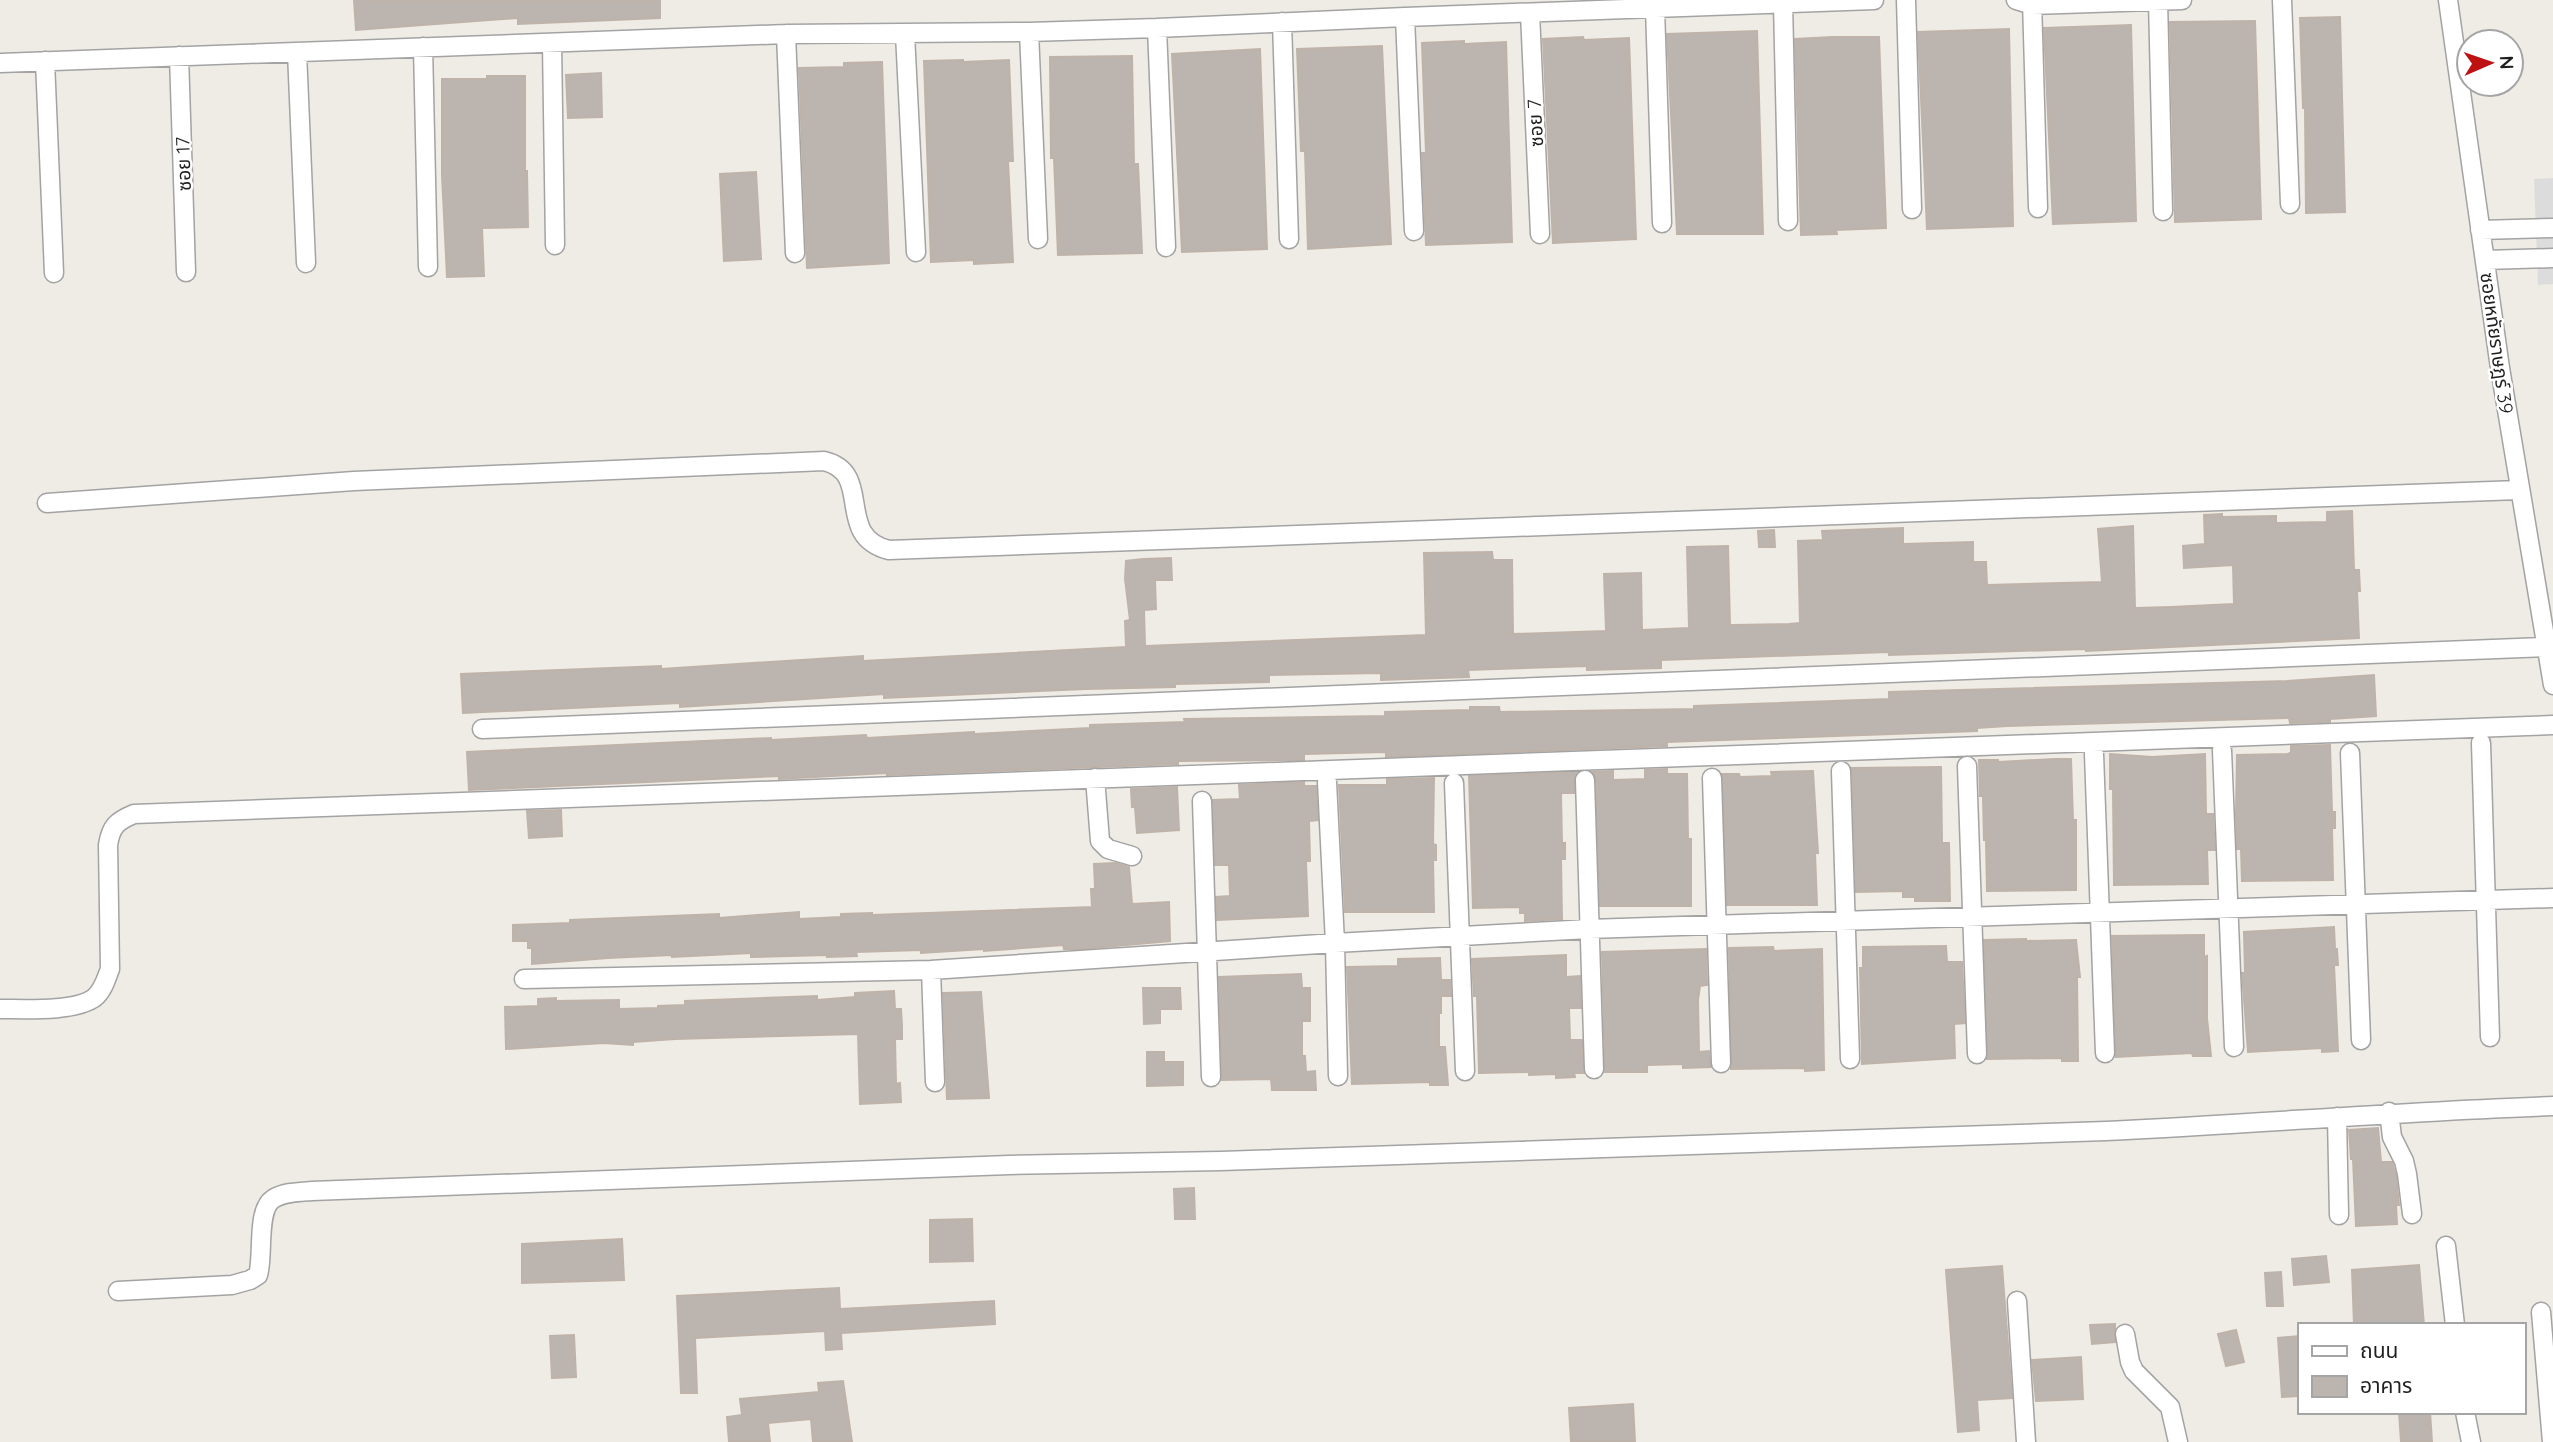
<svg xmlns="http://www.w3.org/2000/svg" width="2553" height="1442" font-family="Quicksand,'Noto Sans Thai',sans-serif">
<style>
.residential{fill:#dddcdc}
.building{fill:#bcb5af;stroke:#bfb3a9;stroke-width:2}
.lines{fill:none;stroke-linecap:round;stroke-linejoin:round}
.street-casing{stroke:#a3a3a3;stroke-width:21}
.street{stroke:#fff;stroke-width:18}
.labels{text-anchor:middle;stroke-width:5;stroke-linejoin:round;paint-order:stroke}
.street-label{font-size:19px;fill:#1f1f1f;stroke:#fff}
</style>
<rect width="100%" height="100%" fill="#efece6"/>
<path class="residential" d="M 2553,178 L 2553,284 L 2538,285 L 2534,179 Z"/>
<path class="building" d="M 354,0 L 660,0 L 660,18 L 518,24 L 518,18 L 356,30 Z
M 2340,17 L 2345,212 L 2306,213 L 2305,108 L 2303,108 L 2300,18 Z
M 2255,21 L 2261,219 L 2175,222 L 2170,22 Z
M 2131,25 L 2136,221 L 2053,224 L 2044,28 Z
M 2009,29 L 2013,226 L 1927,229 L 1918,32 Z
M 1757,31 L 1763,234 L 1677,234 L 1667,34 Z
M 1583,37 L 1584,40 L 1629,38 L 1636,239 L 1553,243 L 1543,39 Z
M 1833,37 L 1879,37 L 1886,228 L 1836,230 L 1837,234 L 1801,235 L 1795,39 Z
M 1464,41 L 1464,44 L 1506,42 L 1512,242 L 1426,245 L 1422,153 L 1426,153 L 1422,43 Z
M 1382,46 L 1391,244 L 1308,249 L 1305,151 L 1301,151 L 1297,49 Z
M 1260,49 L 1267,249 L 1182,252 L 1172,54 Z
M 1132,56 L 1134,164 L 1138,164 L 1142,253 L 1058,255 L 1054,158 L 1051,158 L 1050,57 Z
M 963,60 L 963,62 L 1009,60 L 1013,161 L 1008,161 L 1013,262 L 974,264 L 974,260 L 931,262 L 924,61 Z
M 882,62 L 889,263 L 807,268 L 799,68 L 844,67 L 844,63 Z
M 601,73 L 602,117 L 568,118 L 566,75 Z
M 487,76 L 525,76 L 525,171 L 527,171 L 528,227 L 482,228 L 484,276 L 447,277 L 442,175 L 442,79 L 487,79 Z
M 756,172 L 761,259 L 724,261 L 720,174 Z
M 2352,511 L 2354,570 L 2359,570 L 2360,591 L 2357,591 L 2359,638 L 2086,651 L 2086,649 L 1889,655 L 1889,652 L 1661,660 L 1661,668 L 1587,670 L 1587,666 L 1468,670 L 1469,677 L 1381,680 L 1381,673 L 1269,675 L 1269,682 L 1175,684 L 1175,687 L 1086,689 L 884,698 L 884,694 L 680,707 L 680,703 L 463,713 L 461,674 L 661,666 L 661,669 L 863,656 L 863,661 L 1126,647 L 1125,621 L 1130,620 L 1125,579 L 1126,561 L 1143,559 L 1171,558 L 1172,580 L 1155,580 L 1156,609 L 1144,610 L 1145,646 L 1426,635 L 1424,553 L 1492,552 L 1493,560 L 1512,560 L 1513,634 L 1606,631 L 1604,574 L 1641,573 L 1642,630 L 1689,628 L 1687,547 L 1728,546 L 1730,625 L 1789,624 L 1800,623 L 1798,541 L 1823,540 L 1822,531 L 1903,528 L 1903,544 L 1973,542 L 1973,562 L 1986,562 L 1987,585 L 2102,582 L 2098,529 L 2133,526 L 2135,608 L 2171,607 L 2234,604 L 2233,565 L 2184,568 L 2183,546 L 2205,544 L 2204,515 L 2222,514 L 2222,517 L 2276,516 L 2276,523 L 2327,522 L 2327,512 Z
M 1774,530 L 1775,547 L 1759,547 L 1758,531 Z
M 2374,675 L 2376,716 L 2330,719 L 2330,722 L 2290,723 L 2289,718 L 2007,726 L 1977,728 L 1977,731 L 1667,742 L 1667,746 L 1386,757 L 1386,752 L 1304,754 L 1304,760 L 1178,761 L 1178,764 L 887,775 L 887,773 L 779,779 L 779,776 L 469,790 L 467,752 L 771,738 L 771,740 L 866,735 L 867,738 L 974,732 L 974,734 L 1090,728 L 1090,725 L 1185,722 L 1184,719 L 1385,716 L 1385,712 L 1470,710 L 1470,707 L 1499,707 L 1500,712 L 1694,709 L 1694,706 L 1889,699 L 1889,692 L 2287,681 Z
M 2330,745 L 2332,812 L 2335,812 L 2335,828 L 2332,828 L 2333,880 L 2242,881 L 2241,849 L 2237,849 L 2236,814 L 2237,755 L 2288,754 L 2291,752 L 2291,746 Z
M 2110,754 L 2152,757 L 2205,754 L 2206,814 L 2213,814 L 2215,850 L 2207,850 L 2208,884 L 2114,885 L 2113,789 L 2110,789 Z
M 2055,759 L 2071,759 L 2073,820 L 2076,820 L 2076,890 L 1987,891 L 1986,840 L 1984,840 L 1983,796 L 1980,796 L 1979,760 L 1998,760 L 1998,762 Z
M 1941,767 L 1942,843 L 1949,843 L 1950,901 L 1915,901 L 1915,897 L 1903,897 L 1903,891 L 1856,892 L 1852,768 Z
M 1667,769 L 1667,774 L 1687,774 L 1688,839 L 1691,839 L 1691,906 L 1600,906 L 1596,780 L 1592,772 L 1613,771 L 1613,780 L 1645,779 L 1645,770 Z
M 1813,771 L 1818,853 L 1815,853 L 1817,905 L 1727,905 L 1722,774 L 1739,774 L 1740,777 L 1772,776 L 1771,772 Z
M 1577,772 L 1574,780 L 1574,793 L 1561,793 L 1562,843 L 1565,843 L 1565,859 L 1561,859 L 1562,919 L 1525,921 L 1525,913 L 1520,913 L 1520,907 L 1473,908 L 1469,776 Z
M 1434,778 L 1433,844 L 1436,845 L 1436,860 L 1433,860 L 1434,912 L 1345,912 L 1339,785 L 1387,785 L 1387,779 Z
M 1304,782 L 1304,786 L 1316,786 L 1318,820 L 1309,821 L 1310,861 L 1306,861 L 1308,916 L 1217,920 L 1216,897 L 1230,896 L 1229,865 L 1215,865 L 1213,800 L 1240,799 L 1239,785 Z
M 1177,787 L 1179,830 L 1137,833 L 1135,807 L 1132,807 L 1131,789 Z
M 561,810 L 562,836 L 529,838 L 527,811 Z
M 1115,863 L 1129,867 L 1132,904 L 1169,902 L 1170,941 L 1081,949 L 1064,949 L 1063,945 L 984,951 L 984,949 L 921,953 L 921,950 L 856,952 L 857,956 L 827,957 L 827,955 L 751,957 L 751,953 L 672,957 L 672,955 L 608,958 L 532,964 L 532,948 L 528,948 L 528,941 L 513,941 L 513,925 L 570,923 L 570,920 L 719,914 L 719,918 L 799,912 L 799,919 L 841,917 L 841,914 L 872,913 L 872,915 L 1092,907 L 1091,889 L 1095,889 L 1094,864 Z
M 2334,927 L 2335,949 L 2337,949 L 2338,965 L 2334,965 L 2338,1051 L 2322,1052 L 2322,1048 L 2248,1052 L 2242,973 L 2245,973 L 2244,932 Z
M 2204,935 L 2204,957 L 2207,956 L 2207,1018 L 2211,1056 L 2193,1056 L 2192,1053 L 2116,1057 L 2112,936 Z
M 2026,939 L 2026,941 L 2076,940 L 2080,977 L 2077,977 L 2078,1061 L 2062,1061 L 2062,1058 L 1987,1059 L 1984,940 Z
M 1946,946 L 1947,962 L 1962,962 L 1965,1023 L 1954,1024 L 1955,1058 L 1862,1064 L 1860,968 L 1863,968 L 1863,947 Z
M 1773,947 L 1774,951 L 1822,949 L 1824,1070 L 1805,1071 L 1805,1068 L 1731,1069 L 1729,948 Z
M 1706,949 L 1707,985 L 1700,986 L 1698,1000 L 1699,1052 L 1709,1051 L 1711,1067 L 1683,1068 L 1683,1064 L 1647,1065 L 1647,1072 L 1605,1072 L 1602,952 Z
M 1566,955 L 1566,977 L 1580,976 L 1581,1008 L 1569,1008 L 1570,1040 L 1582,1040 L 1584,1073 L 1574,1073 L 1575,1077 L 1556,1078 L 1556,1074 L 1529,1075 L 1529,1072 L 1479,1073 L 1477,996 L 1474,996 L 1472,959 Z
M 1440,958 L 1441,980 L 1450,980 L 1451,996 L 1441,996 L 1441,1013 L 1439,1013 L 1439,1047 L 1445,1047 L 1448,1085 L 1430,1085 L 1430,1082 L 1352,1084 L 1347,967 L 1398,966 L 1398,959 Z
M 1301,974 L 1302,988 L 1310,988 L 1310,1021 L 1302,1021 L 1302,1056 L 1305,1056 L 1306,1072 L 1315,1071 L 1316,1090 L 1272,1090 L 1271,1079 L 1222,1080 L 1219,977 Z
M 1143,988 L 1180,988 L 1181,1009 L 1160,1009 L 1160,1023 L 1144,1024 Z
M 894,991 L 895,1009 L 901,1009 L 902,1026 L 902,1039 L 895,1039 L 896,1084 L 900,1083 L 901,1102 L 860,1104 L 858,1034 L 675,1039 L 633,1042 L 633,1045 L 604,1043 L 506,1049 L 505,1007 L 538,1006 L 538,999 L 556,998 L 556,1001 L 619,1000 L 619,1009 L 658,1008 L 658,1006 L 685,1005 L 685,1001 L 817,996 L 817,1000 L 855,997 L 855,993 Z
M 981,992 L 989,1098 L 947,1099 L 943,993 Z
M 1147,1052 L 1164,1052 L 1164,1062 L 1183,1062 L 1183,1085 L 1147,1086 Z
M 2378,1128 L 2381,1162 L 2392,1162 L 2396,1176 L 2399,1205 L 2396,1205 L 2397,1224 L 2356,1226 L 2353,1159 L 2351,1159 L 2349,1130 Z
M 1194,1188 L 1195,1219 L 1175,1219 L 1174,1189 Z
M 972,1219 L 973,1261 L 930,1262 L 930,1220 Z
M 622,1239 L 624,1280 L 522,1283 L 522,1244 Z
M 2326,1256 L 2329,1282 L 2294,1285 L 2292,1259 Z
M 2419,1265 L 2424,1325 L 2354,1325 L 2352,1270 Z
M 2002,1266 L 2012,1398 L 1977,1400 L 1979,1430 L 1958,1432 L 1946,1270 Z
M 2281,1272 L 2283,1306 L 2267,1306 L 2265,1273 Z
M 839,1288 L 840,1309 L 994,1301 L 995,1324 L 841,1333 L 842,1349 L 826,1350 L 825,1331 L 695,1338 L 697,1393 L 681,1393 L 677,1296 Z
M 2115,1324 L 2115,1342 L 2092,1344 L 2090,1325 Z
M 2236,1330 L 2244,1362 L 2226,1366 L 2218,1334 Z
M 574,1335 L 576,1377 L 552,1378 L 550,1336 Z
M 2299,1336 L 2299,1396 L 2282,1397 L 2278,1338 Z
M 2081,1357 L 2083,1399 L 2036,1401 L 2032,1360 Z
M 843,1381 L 852,1442 L 813,1442 L 811,1419 L 768,1423 L 770,1442 L 729,1442 L 727,1417 L 742,1415 L 740,1399 L 819,1392 L 818,1383 Z
M 1633,1404 L 1635,1442 L 1571,1442 L 1569,1408 Z
M 2399,1412 L 2430,1412 L 2432,1442 L 2401,1442 Z"/>
<g class="lines">
<defs>
<path id="street" d="M 1906,0 L 1912,209
M 2016,0 L 2032,5 L 2182,0
M 2032,0 L 2038,208
M 2158,0 L 2163,211
M 2282,0 L 2290,204
M 2448,0 L 2500,368 L 2553,685
M 1783,3 L 1788,221
M 1655,8 L 1662,223
M 1530,13 L 1540,234
M 1405,17 L 1414,231
M 1282,22 L 1289,239
M 1157,28 L 1166,247
M 1029,32 L 1038,239
M 786,34 L 795,253
M 905,34 L 916,252
M 552,43 L 555,245
M 423,47 L 428,267
M 297,52 L 306,263
M 179,56 L 186,272
M 45,61 L 54,273
M 0,63 L 786,34 L 1029,32 L 1157,28 L 1405,17 L 1874,0
M 2480,230 L 2553,228
M 2485,260 L 2553,258
M 47,503 L 354,481 L 824,461 C 875,473 833,536 889,550 L 2519,490
M 482,729 L 2545,647
M 2481,743 L 2490,1037
M 2222,750 L 2234,1047
M 2350,753 L 2361,1040
M 2094,754 L 2105,1053
M 1967,766 L 1977,1054
M 1841,771 L 1850,1059
M 1095,778 L 1100,841 L 1108,849 L 1132,856
M 1712,778 L 1721,1063
M 1585,780 L 1594,1069
M 1327,782 L 1335,943 L 1338,1076
M 1454,783 L 1465,1071
M 1202,801 L 1211,1077
M 931,970 L 935,1082
M 524,979 L 931,970 L 1335,943 L 1589,929 L 2553,898
M 0,1009 C 25,1009 74,1012 94,998 C 103,991 106,979 110,969 L 108,845 C 111,826 117,821 134,814 L 2553,725
M 2389,1112 L 2392,1137 L 2404,1161 L 2407,1174 L 2412,1214
M 2337,1117 L 2339,1215
M 2446,1246 L 2455,1325
M 118,1291 L 232,1285 L 250,1280 L 258,1275 C 264,1256 256,1210 273,1199 C 284,1192 299,1192 312,1191 L 1009,1165 L 1221,1161 L 2106,1131 C 2255,1124 2404,1111 2553,1106
M 2017,1301 L 2026,1442
M 2541,1312 L 2552,1442
M 2125,1334 L 2130,1362 L 2134,1371 L 2170,1407 L 2178,1442
M 2465,1412 L 2471,1442"/>
</defs>
<use href="#street" class="street-casing"/>
<use href="#street" class="street"/>
</g>
<g class="labels">
<g class="street-label">
<text transform="translate(1535 123) rotate(-93)" y="7">ซอย 7</text>
<text transform="translate(183 164) rotate(-92)" y="7">ซอย 17</text>
<text transform="translate(2497 343) rotate(82)" y="7">ซอยหทัยราษฎร์ 39</text>
</g>
</g>
<rect x="2298" y="1323" width="228" height="91" fill="#ffffff" stroke="#a5a5a5" stroke-width="2"/>
<rect x="2312" y="1346" width="35" height="10" fill="#ffffff" stroke="#a5a5a5" stroke-width="2"/>
<text x="2360" y="1358" font-size="21" fill="#1f1f1f">ถนน</text>
<rect x="2312" y="1376" width="35" height="21" fill="#bcb5af" stroke="#a5a5a5" stroke-width="2"/>
<text x="2360" y="1393" font-size="21" fill="#1f1f1f">อาคาร</text>
<g transform="translate(2490 63) rotate(88)"><circle r="33" fill="#ffffff" stroke="#a5a5a5" stroke-width="2"/>
<path d="M0-5L12 26L0 18L-12 26Z" fill="#bd1112"/>
<text y="-10" font-size="19" font-weight="bold" text-anchor="middle" fill="#1f1f1f">N</text>
</g>
</svg>
